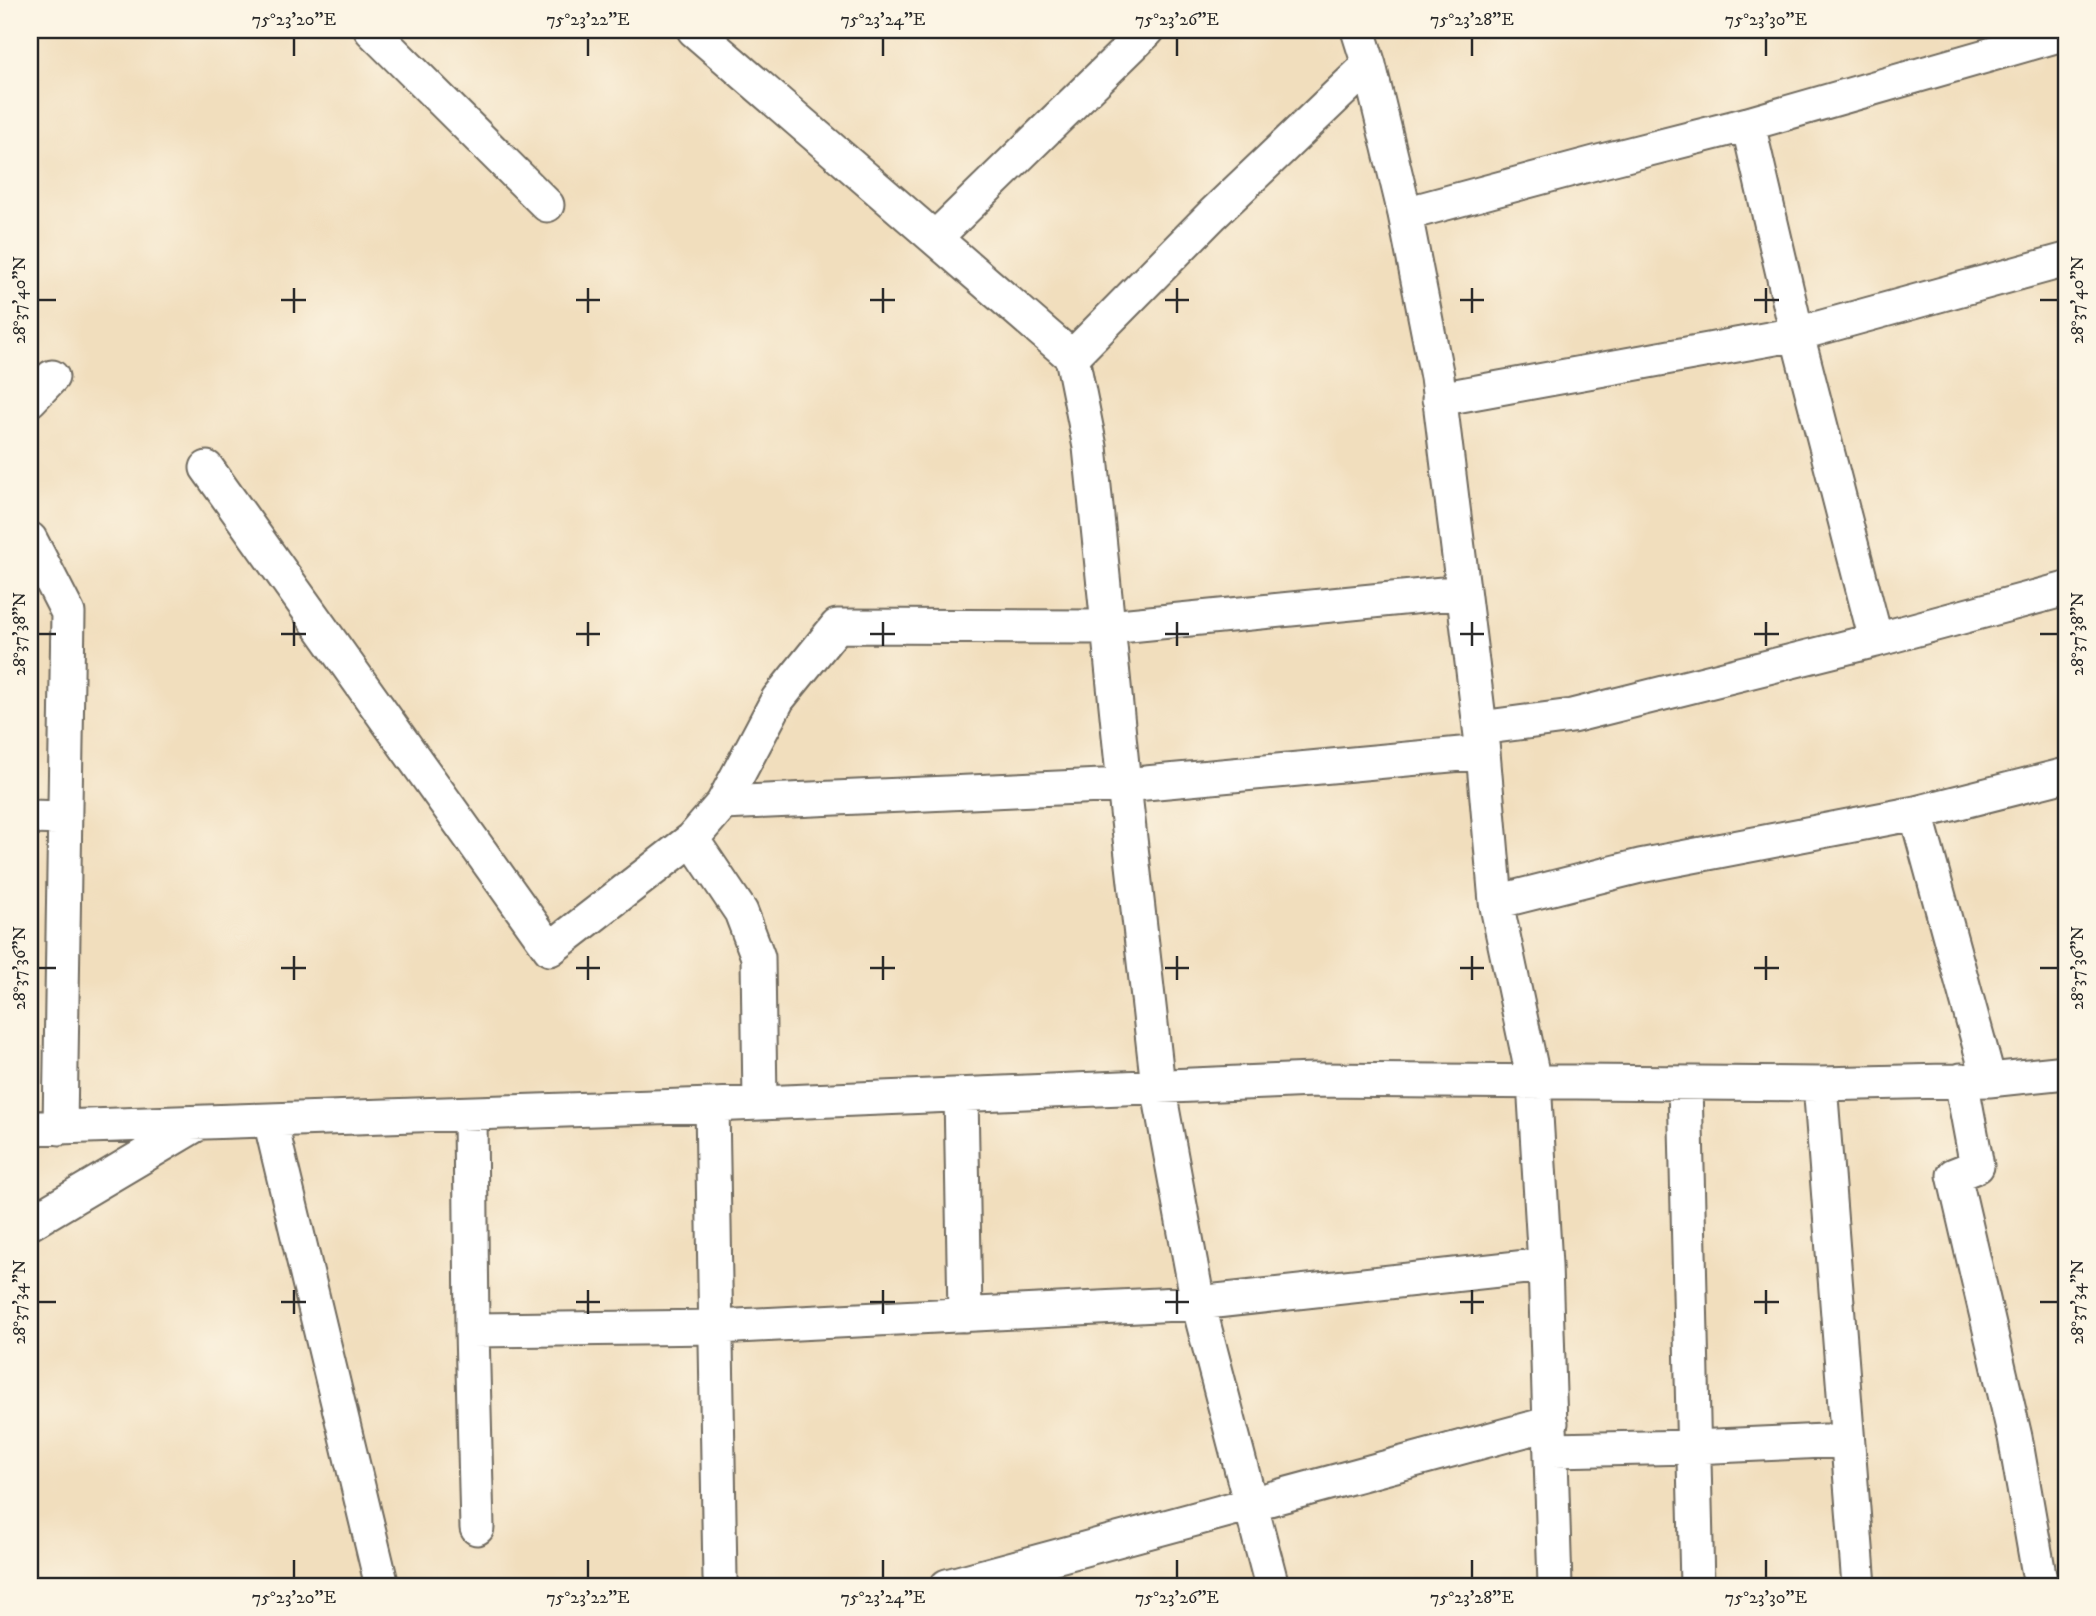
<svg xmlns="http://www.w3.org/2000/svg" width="2096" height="1616" font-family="'IM FELL DW Pica',serif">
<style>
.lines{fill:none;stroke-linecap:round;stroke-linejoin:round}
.minor-casing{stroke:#706a5e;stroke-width:37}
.minor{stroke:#fff;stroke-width:33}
.ticks{fill:none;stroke:#2b2b2b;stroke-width:2.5}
.neatline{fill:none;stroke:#2b2b2b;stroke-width:2.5}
.ticks-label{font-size:18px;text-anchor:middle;fill:#2b2b2b}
</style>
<rect width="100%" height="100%" fill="#fcf5e5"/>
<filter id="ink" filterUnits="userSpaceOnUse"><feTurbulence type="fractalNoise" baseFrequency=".0143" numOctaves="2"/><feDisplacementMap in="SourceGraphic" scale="14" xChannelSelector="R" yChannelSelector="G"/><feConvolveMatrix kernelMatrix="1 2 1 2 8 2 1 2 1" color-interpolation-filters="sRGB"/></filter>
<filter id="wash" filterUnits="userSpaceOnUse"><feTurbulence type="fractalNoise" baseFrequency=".00686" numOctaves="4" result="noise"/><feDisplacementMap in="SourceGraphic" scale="28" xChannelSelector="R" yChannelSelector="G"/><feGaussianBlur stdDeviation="1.57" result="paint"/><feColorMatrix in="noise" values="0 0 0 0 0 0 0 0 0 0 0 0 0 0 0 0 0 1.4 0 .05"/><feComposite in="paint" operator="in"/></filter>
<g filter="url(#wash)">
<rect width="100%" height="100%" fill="#f1debd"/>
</g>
<g filter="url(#ink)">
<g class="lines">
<defs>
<path id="minor" d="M 371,30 L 547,205
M 694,30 L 1072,357
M 1358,30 L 1369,65 L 1405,214 L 1437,377 L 1483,752 L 1496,902 L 1534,1082 L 1545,1265 L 1555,1586
M 1369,65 L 1213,214 L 1072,357 L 1090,447 L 1124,785 L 1483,752
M 1405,214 L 1606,160 L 1748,124 L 2066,33
M 935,238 L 1148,30
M 1439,399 L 1797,334 L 2066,260
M 30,400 L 52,377
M 207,468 L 550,949 L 692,839 L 723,803 L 778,699 L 837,626 L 1109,627 L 1463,592
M 30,539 L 68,613 L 60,1128
M 1876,640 L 2066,589
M 1480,728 L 1572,716 L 1876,640 L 1797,334 L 1748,124
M 723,803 L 1124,785 L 1158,1086 L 1198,1303 L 1272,1586
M 30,817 L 65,818
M 692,839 L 741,912 L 758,957 L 760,1103
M 1496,902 L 1640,866 L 1916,813
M 1961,1080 L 1977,1166 L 1954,1175 L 2015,1437 L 2041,1586
M 1989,1080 L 1916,813 L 2066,775
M 1685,1084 L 1697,1586
M 1820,1084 L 1859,1586
M 961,1095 L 965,1315
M 712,1105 L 720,1578
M 470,1114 L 472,1330 L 477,1528
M 270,1120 L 382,1586
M 30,1128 L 712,1105 L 1313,1080 L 1820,1084 L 1989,1080 L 2066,1072
M 30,1223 L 197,1124
M 472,1330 L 717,1327 L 1198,1303 L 1545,1265
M 1552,1450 L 1693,1447 L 1846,1440
M 947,1586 L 1551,1423"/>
</defs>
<use href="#minor" class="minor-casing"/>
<use href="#minor" class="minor"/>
</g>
</g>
<path class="ticks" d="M 294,38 L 294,56M 588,38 L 588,56M 883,38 L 883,56M 1177,38 L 1177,56M 1472,38 L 1472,56M 1766,38 L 1766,56M 294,288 L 294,313M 588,288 L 588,313M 883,288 L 883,313M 1177,288 L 1177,313M 1472,288 L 1472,313M 1766,288 L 1766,313M 38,300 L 56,300M 281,300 L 306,300M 576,300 L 600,300M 870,300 L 895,300M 1165,300 L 1189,300M 1460,300 L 1484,300M 1754,300 L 1779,300M 2040,300 L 2058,300M 294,622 L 294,646M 588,622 L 588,646M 883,622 L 883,646M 1177,622 L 1177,646M 1472,622 L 1472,646M 1766,622 L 1766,646M 38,634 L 56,634M 281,634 L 306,634M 576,634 L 600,634M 870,634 L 895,634M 1165,634 L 1189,634M 1460,634 L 1484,634M 1754,634 L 1779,634M 2040,634 L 2058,634M 294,956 L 294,980M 588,956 L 588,980M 883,956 L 883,980M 1177,956 L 1177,980M 1472,956 L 1472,980M 1766,956 L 1766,980M 38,968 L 56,968M 281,968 L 306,968M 576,968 L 600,968M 870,968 L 895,968M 1165,968 L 1189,968M 1460,968 L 1484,968M 1754,968 L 1779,968M 2040,968 L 2058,968M 294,1290 L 294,1314M 588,1290 L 588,1314M 883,1290 L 883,1314M 1177,1290 L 1177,1314M 1472,1290 L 1472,1314M 1766,1290 L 1766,1314M 38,1302 L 56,1302M 281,1302 L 306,1302M 576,1302 L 600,1302M 870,1302 L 895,1302M 1165,1302 L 1189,1302M 1460,1302 L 1484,1302M 1754,1302 L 1779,1302M 2040,1302 L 2058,1302M 294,1560 L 294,1578M 588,1560 L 588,1578M 883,1560 L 883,1578M 1177,1560 L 1177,1578M 1472,1560 L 1472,1578M 1766,1560 L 1766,1578"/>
<rect width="2096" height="1616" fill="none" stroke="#fcf5e5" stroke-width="77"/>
<rect x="38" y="38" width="2020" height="1540" class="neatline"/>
<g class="ticks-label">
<text x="294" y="25">75°23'20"E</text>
<text x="588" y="25">75°23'22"E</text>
<text x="883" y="25">75°23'24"E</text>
<text x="1177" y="25">75°23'26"E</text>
<text x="1472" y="25">75°23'28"E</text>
<text x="1766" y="25">75°23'30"E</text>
<text transform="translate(19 300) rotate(-90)" y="6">28°37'40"N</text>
<text transform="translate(2077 300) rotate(-90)" y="6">28°37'40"N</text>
<text transform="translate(19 634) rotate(-90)" y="6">28°37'38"N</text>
<text transform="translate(2077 634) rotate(-90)" y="6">28°37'38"N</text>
<text transform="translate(19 968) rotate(-90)" y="6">28°37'36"N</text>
<text transform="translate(2077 968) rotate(-90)" y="6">28°37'36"N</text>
<text transform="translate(19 1302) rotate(-90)" y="6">28°37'34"N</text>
<text transform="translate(2077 1302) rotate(-90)" y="6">28°37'34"N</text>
<text x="294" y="1603">75°23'20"E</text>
<text x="588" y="1603">75°23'22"E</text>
<text x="883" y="1603">75°23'24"E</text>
<text x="1177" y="1603">75°23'26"E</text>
<text x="1472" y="1603">75°23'28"E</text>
<text x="1766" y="1603">75°23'30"E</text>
</g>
</svg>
